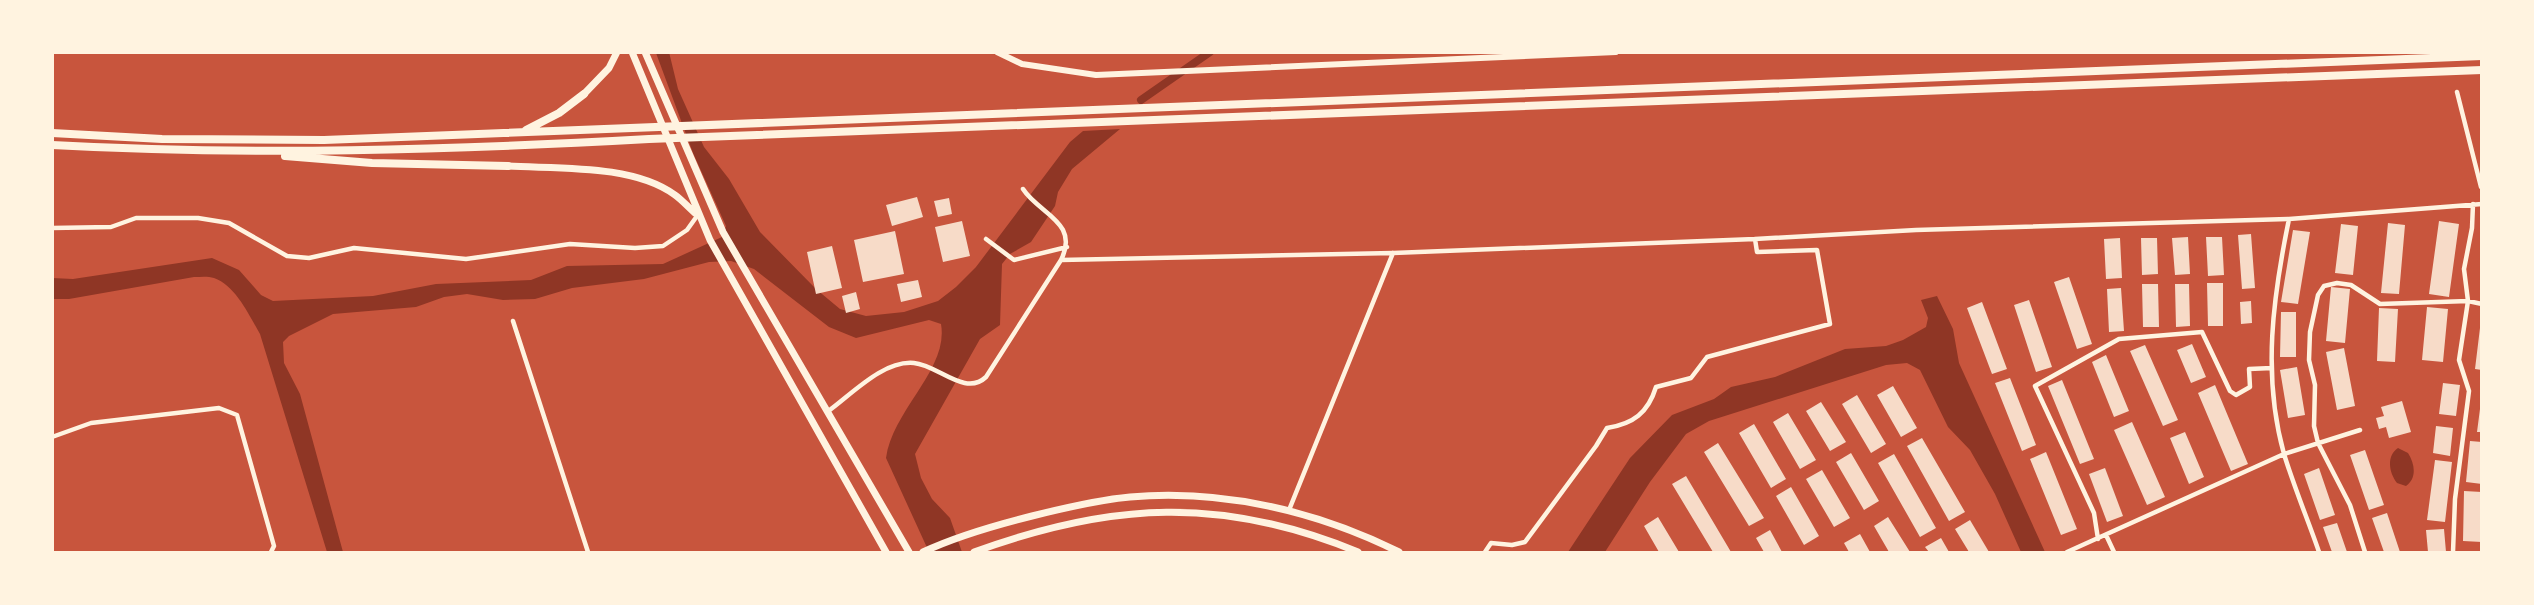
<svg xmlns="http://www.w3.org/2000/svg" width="2534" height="605" font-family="'Space Grotesk',sans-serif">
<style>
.water{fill:#8f3625}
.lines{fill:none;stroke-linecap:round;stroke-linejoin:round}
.canal{stroke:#8f3625;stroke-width:8}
.building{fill:#f7dbc8}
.minor{stroke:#fff3e0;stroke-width:4.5}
.tertiary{stroke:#fff3e0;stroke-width:6}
.secondary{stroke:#fff3e0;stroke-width:7}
.motorway{stroke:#fff3e0;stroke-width:8}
</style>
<rect width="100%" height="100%" fill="#c8553d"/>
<path class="water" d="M 669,52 L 678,89 L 704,147 L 729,179 L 760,232 L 816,289 L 840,309 L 866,316 L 904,312 L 938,301 L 956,287 L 976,267 L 1070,142 L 1083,131 L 1120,129 L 1072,169 L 1058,192 L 1055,206 L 1031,242 L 1010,254 L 1002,264 L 1000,325 L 980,339 L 915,454 L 921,478 L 932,499 L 950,518 L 962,552 L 929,552 L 886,458 C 893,409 949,369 941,324 L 929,320 L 856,338 L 829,327 L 754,269 L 731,261 L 709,262 L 644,279 L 572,288 L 535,299 L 503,300 L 467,294 L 444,297 L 416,307 L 333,314 L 289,336 L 283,342 L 284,363 L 300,394 L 343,552 L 327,552 L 260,334 C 249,315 236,286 214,278 C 208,276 200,277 194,277 L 69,299 L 53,299 L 52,278 L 73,279 L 212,258 L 239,270 L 261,295 L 273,301 L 373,296 L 436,284 L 531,280 L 567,266 L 663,264 L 722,237 L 726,226 L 693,153 L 656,53 Z
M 1937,296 L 1953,329 L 1959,363 L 2045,552 L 2021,552 L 1995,494 L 1970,450 L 1948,427 L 1920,370 L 1907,363 L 1886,365 L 1709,421 L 1686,434 L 1650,482 L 1605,552 L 1568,552 L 1630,458 L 1672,415 L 1714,399 L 1731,387 L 1775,377 L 1845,349 L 1886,346 L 1903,340 L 1926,327 L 1928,318 L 1921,300 Z
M 2398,448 L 2408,453 C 2415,464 2417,478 2406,486 L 2397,483 C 2389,473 2386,456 2398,448 Z"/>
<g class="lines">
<path class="canal" d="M 1141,100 L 1210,52"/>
</g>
<path class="building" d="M 917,197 L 923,217 L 892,226 L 886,205 Z
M 949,198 L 952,214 L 938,217 L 934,201 Z
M 962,221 L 970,256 L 943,262 L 935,227 Z
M 2439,221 L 2459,224 L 2449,297 L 2429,294 Z
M 2388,223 L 2405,225 L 2399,294 L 2381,293 Z
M 2341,224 L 2358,226 L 2353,275 L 2335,273 Z
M 2293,230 L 2310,232 L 2298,304 L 2281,302 Z
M 895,231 L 904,274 L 863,282 L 854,240 Z
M 2251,234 L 2255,288 L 2242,289 L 2238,235 Z
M 2188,237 L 2190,274 L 2175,275 L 2172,238 Z
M 2206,237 L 2222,237 L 2224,275 L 2208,276 Z
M 2120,238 L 2122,278 L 2106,279 L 2104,239 Z
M 2141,238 L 2157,238 L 2158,274 L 2142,275 Z
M 832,246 L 842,288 L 816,294 L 807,252 Z
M 2069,277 L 2092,344 L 2077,349 L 2054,282 Z
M 918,280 L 922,297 L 901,302 L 897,284 Z
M 2207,283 L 2223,283 L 2223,326 L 2208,326 Z
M 2142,284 L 2158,284 L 2159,327 L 2143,327 Z
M 2175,284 L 2189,284 L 2190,326 L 2176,327 Z
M 2331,287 L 2350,289 L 2345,343 L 2326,341 Z
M 2121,288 L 2124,331 L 2109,332 L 2107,289 Z
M 856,292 L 860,309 L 846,313 L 842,296 Z
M 2029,300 L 2052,367 L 2036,372 L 2014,305 Z
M 2251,301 L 2252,323 L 2241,324 L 2240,302 Z
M 1982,302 L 2007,369 L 1992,374 L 1967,308 Z
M 2427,307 L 2448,309 L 2443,362 L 2422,360 Z
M 2379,308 L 2398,309 L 2395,362 L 2377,361 Z
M 2281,312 L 2296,312 L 2296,357 L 2280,357 Z
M 2480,328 L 2482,328 L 2482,370 L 2475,369 Z
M 2192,344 L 2206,377 L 2191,383 L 2177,350 Z
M 2145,345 L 2178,420 L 2163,426 L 2130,351 Z
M 2344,348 L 2355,406 L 2337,410 L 2326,352 Z
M 2106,355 L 2129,411 L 2114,417 L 2092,362 Z
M 2297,367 L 2305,415 L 2288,418 L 2280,370 Z
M 2010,378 L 2036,445 L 2022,451 L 1995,383 Z
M 2062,380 L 2094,459 L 2080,464 L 2048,386 Z
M 2443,383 L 2460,385 L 2456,416 L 2439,414 Z
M 2215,385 L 2248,464 L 2231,471 L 2198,393 Z
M 1893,386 L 1917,428 L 1901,437 L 1877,395 Z
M 1857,395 L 1886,444 L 1871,453 L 1842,404 Z
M 2402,401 L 2411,432 L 2389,438 L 2386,427 L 2379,429 L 2376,418 L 2384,416 L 2381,407 Z
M 1821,402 L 1846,442 L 1830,451 L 1806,411 Z
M 2480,409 L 2482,409 L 2482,432 L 2477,432 Z
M 1788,413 L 1816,460 L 1800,469 L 1773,422 Z
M 2132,422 L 2165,497 L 2147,505 L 2114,430 Z
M 1754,424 L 1786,479 L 1771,488 L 1739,433 Z
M 2436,426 L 2453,428 L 2450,456 L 2433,453 Z
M 2185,432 L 2204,477 L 2189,484 L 2170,438 Z
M 1922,438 L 1965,512 L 1949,521 L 1907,446 Z
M 2470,441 L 2482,442 L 2482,484 L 2466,482 Z
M 1718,443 L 1764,518 L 1749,526 L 1704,452 Z
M 2365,450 L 2384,505 L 2369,510 L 2350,455 Z
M 2046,452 L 2077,529 L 2061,535 L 2030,459 Z
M 1851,453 L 1879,501 L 1864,510 L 1836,462 Z
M 1894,454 L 1936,528 L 1920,537 L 1878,463 Z
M 2435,460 L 2452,462 L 2445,522 L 2427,520 Z
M 2105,468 L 2123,516 L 2107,522 L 2089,474 Z
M 2319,468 L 2335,515 L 2320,520 L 2304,474 Z
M 1822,470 L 1850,518 L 1834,527 L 1806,479 Z
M 1686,476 L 1731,552 L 1713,552 L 1672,484 Z
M 1791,487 L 1819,536 L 1804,545 L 1776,496 Z
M 2464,491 L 2482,492 L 2482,542 L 2463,541 Z
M 2387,513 L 2400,552 L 2384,552 L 2372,518 Z
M 1658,517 L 1679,552 L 1659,552 L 1644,526 Z
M 1888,517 L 1910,552 L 1889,552 L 1874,526 Z
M 1970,520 L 1989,552 L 1969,552 L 1955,529 Z
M 2337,523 L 2347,552 L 2332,552 L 2323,527 Z
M 2444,529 L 2446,552 L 2428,552 L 2426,530 Z
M 1770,530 L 1782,552 L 1764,552 L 1756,538 Z
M 1860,534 L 1870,552 L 1849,552 L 1844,543 Z
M 1941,538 L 1949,552 L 1929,552 L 1925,547 Z"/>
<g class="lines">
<path class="minor" d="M 2457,92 L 2481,187
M 2289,219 C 2273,297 2262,375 2284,454 C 2294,487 2308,520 2319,552
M 52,228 L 111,227 L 136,218 L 198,218 L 229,223 L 287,256 L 309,258 L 354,248 L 466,259 L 570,244 L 635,248 L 663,246 L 687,230 L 697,216
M 986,239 L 1014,260 L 1067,247
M 1061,260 L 1393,253 L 1755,239 L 1916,230 L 2289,219 L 2482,204
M 513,321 L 588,552
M 827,412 C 851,395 883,360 914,363 C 938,365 965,397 986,377 L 1061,260 C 1080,222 1039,214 1023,189
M 52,437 L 91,423 L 219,408 L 237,415 L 274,546 L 271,552
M 1289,510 L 1393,253
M 2106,535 L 2114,552
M 2098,539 L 2094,513 L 2035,386 L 2119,339 L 2202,332 L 2230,391 L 2236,395 L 2250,387 L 2249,369 L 2272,368
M 1485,552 L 1491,543 L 1512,545 L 1525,542 L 1596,446 L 1607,428 C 1633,424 1648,413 1656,387 L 1691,378 L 1707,357 L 1830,324 L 1817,250 L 1757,252 L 1755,239
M 2067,552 L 2284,454 L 2360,430
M 2365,552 L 2350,505 L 2318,443 L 2314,426 L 2315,385 L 2309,360 L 2310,332 L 2318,295 L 2324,286 L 2337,283 L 2351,285 L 2380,304 L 2468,301 L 2482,304
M 2453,552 L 2455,499 L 2469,391 L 2459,360 L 2468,301 L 2464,269 L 2472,228 L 2473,204"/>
<path class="tertiary" d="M 997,52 L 1022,64 L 1096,75 L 1616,52"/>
<path class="secondary" d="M 632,52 L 710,240 L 886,552
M 645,52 L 723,232 L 909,552
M 584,94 L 609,68 L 617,52
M 508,166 C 558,169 633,164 675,195 C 682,200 688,207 695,213
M 923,552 C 957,536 996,525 1032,516 C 1064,508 1097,500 1130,497 C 1223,489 1317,511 1399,552
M 974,552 C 1111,502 1222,496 1358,552"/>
<path class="motorway" d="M 526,130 L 559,113 L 584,94
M 52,133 L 162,139 L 324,140 L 2482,56
M 52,145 C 252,156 450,150 649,139 L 2482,70
M 285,156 L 372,163 L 508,166"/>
</g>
<rect width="2534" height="605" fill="none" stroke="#fff3e0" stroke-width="108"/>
</svg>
